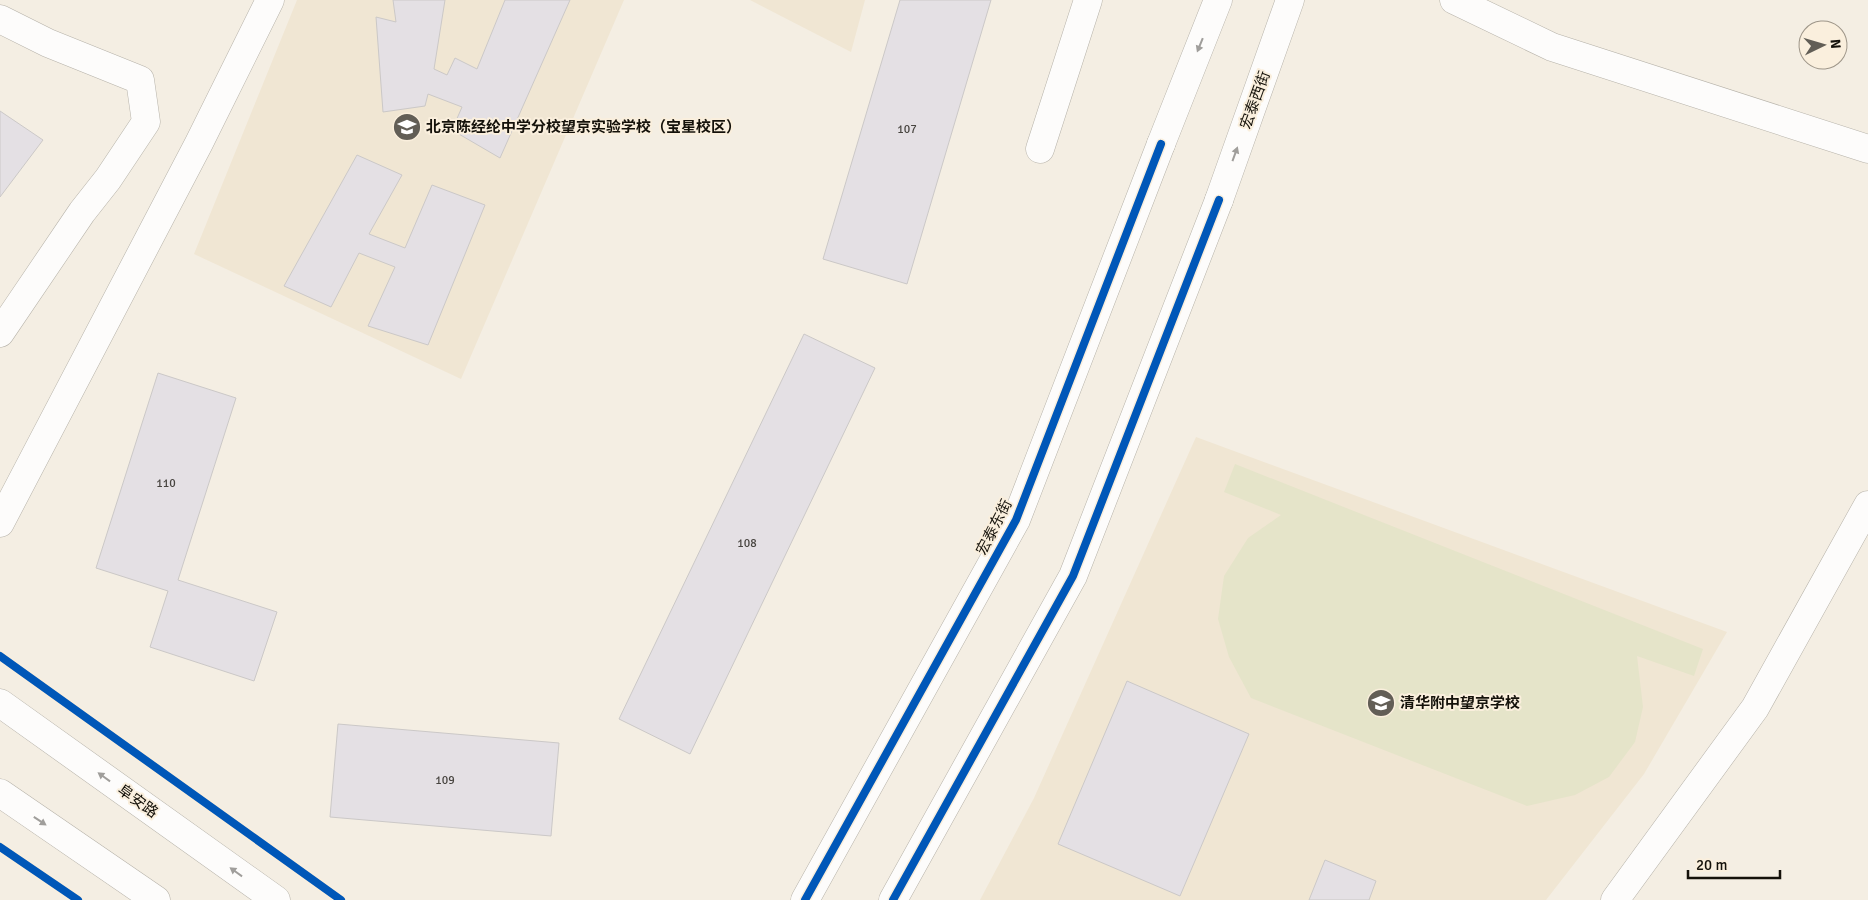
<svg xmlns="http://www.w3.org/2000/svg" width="1868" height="900" font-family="Signika,'Noto Sans SC',sans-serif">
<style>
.built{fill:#f0e6d3}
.green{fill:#e5e4c9}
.building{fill:#e4e0e4;stroke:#cbc8c7}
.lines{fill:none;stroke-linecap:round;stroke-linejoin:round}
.minor-casing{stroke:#b6b2a9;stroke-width:29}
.major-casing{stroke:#b6b2a9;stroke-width:29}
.minor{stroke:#fdfcfb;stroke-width:28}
.major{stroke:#fdfcfb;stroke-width:28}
.cycleway-casing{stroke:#faefdd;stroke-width:11}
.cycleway{stroke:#0057b8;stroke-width:8}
.oneway{fill:#a09e9b}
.labels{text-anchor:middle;stroke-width:4;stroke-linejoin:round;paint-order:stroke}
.number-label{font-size:12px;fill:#484540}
.street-label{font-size:15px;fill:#14110a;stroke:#faefdd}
.poi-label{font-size:15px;font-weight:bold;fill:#14110a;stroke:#faefdd;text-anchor:start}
</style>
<rect width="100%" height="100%" fill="#f4eee3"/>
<path class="built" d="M 297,0 L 624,0 L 461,379 L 194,254 Z
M 750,0 L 865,0 L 851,52 Z
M 1196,437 L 1727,632 L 1644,774 L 1546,900 L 980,900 L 1034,798 Z"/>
<path class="green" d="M 1235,464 L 1703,649 L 1694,676 L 1637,656 L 1643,707 L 1635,742 L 1609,777 L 1575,795 L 1527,806 L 1251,698 L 1229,657 L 1218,619 L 1224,576 L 1248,538 L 1281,515 L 1224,492 Z"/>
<path class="building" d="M 393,0 L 445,0 L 434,69 L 447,75 L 455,58 L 477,69 L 505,0 L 570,0 L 500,158 L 452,130 L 462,107 L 428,94 L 425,106 L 383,112 L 376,17 L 396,22 Z
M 900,0 L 991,0 L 907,284 L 823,259 Z
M 0,111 L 43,140 L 0,197 Z
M 357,155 L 402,175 L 369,234 L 405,248 L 432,185 L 485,205 L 428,345 L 368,326 L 395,267 L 359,253 L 331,307 L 284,286 Z
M 804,334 L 875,368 L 690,754 L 619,719 Z
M 158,373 L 236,398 L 178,580 L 277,612 L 254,681 L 150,647 L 168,591 L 96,568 Z
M 1127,681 L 1249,734 L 1180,896 L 1058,844 Z
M 338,724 L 559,743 L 551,836 L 330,817 Z
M 1325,860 L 1376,881 L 1369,900 L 1309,900 Z"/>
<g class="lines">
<defs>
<path id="minor" d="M 1454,0 L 1552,47 L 1868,149
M 0,19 L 48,43 L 140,80 L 146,122 L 108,179 L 82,212 L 0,333
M 1161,144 L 1218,0
M 1040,149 L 1088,0
M 1219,200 L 1290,0
M 0,523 L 199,143 L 270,0
M 1615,900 L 1755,708 L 1868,505"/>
<path id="major" d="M 0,703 L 276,900
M 0,793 L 156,900
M 805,900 L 1016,520 L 1161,144
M 893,900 L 1073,576 L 1219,200"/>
</defs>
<use href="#minor" class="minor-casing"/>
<use href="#major" class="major-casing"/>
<use href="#minor" class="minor"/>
<use href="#major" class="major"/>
<defs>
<path id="cycleway" d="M 0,656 L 341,900
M 0,847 L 78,900
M 805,900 L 1016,520 L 1161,144
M 893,900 L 1073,576 L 1219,200"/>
</defs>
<use href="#cycleway" class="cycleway-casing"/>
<use href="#cycleway" class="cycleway"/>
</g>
<defs><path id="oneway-solid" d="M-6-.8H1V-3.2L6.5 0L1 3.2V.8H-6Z" transform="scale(1.25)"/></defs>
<g class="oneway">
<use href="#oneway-solid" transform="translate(1200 45) rotate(112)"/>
<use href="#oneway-solid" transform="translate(1235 154) rotate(-70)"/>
<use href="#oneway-solid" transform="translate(104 777) rotate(-144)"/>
<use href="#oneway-solid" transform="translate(40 821) rotate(34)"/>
<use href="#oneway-solid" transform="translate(236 872) rotate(-144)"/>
</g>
<defs>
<symbol id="school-disc" viewBox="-11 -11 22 22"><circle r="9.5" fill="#625e56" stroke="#faefdd"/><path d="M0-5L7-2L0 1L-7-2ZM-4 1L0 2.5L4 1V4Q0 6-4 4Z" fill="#fff"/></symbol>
</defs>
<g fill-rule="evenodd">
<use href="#school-disc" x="391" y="111" width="32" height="32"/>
<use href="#school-disc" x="1365" y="687" width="32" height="32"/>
</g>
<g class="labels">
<g class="number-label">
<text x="907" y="133">107</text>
<text x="166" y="487">110</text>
<text x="747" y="547">108</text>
<text x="445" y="784">109</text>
</g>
<g class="street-label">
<text transform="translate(1255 100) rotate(-70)" y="5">宏泰西街</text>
<text transform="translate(994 527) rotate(-63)" y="5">宏泰东街</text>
<text transform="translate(138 801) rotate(36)" y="5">阜安路</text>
</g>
<g class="poi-label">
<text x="426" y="132">北京陈经纶中学分校望京实验学校（宝星校区）</text>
<text x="1400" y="708">清华附中望京学校</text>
</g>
</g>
<g transform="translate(1823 45) rotate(85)"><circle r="24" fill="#faefdd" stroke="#9e9689"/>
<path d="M0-4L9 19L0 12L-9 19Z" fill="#625e56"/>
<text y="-8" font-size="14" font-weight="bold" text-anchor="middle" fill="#14110a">N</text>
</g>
<path d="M1688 870v8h92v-8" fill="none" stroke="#14110a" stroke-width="2.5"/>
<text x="1696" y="870" font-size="15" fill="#14110a" stroke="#faefdd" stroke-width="4" paint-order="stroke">20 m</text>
</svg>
